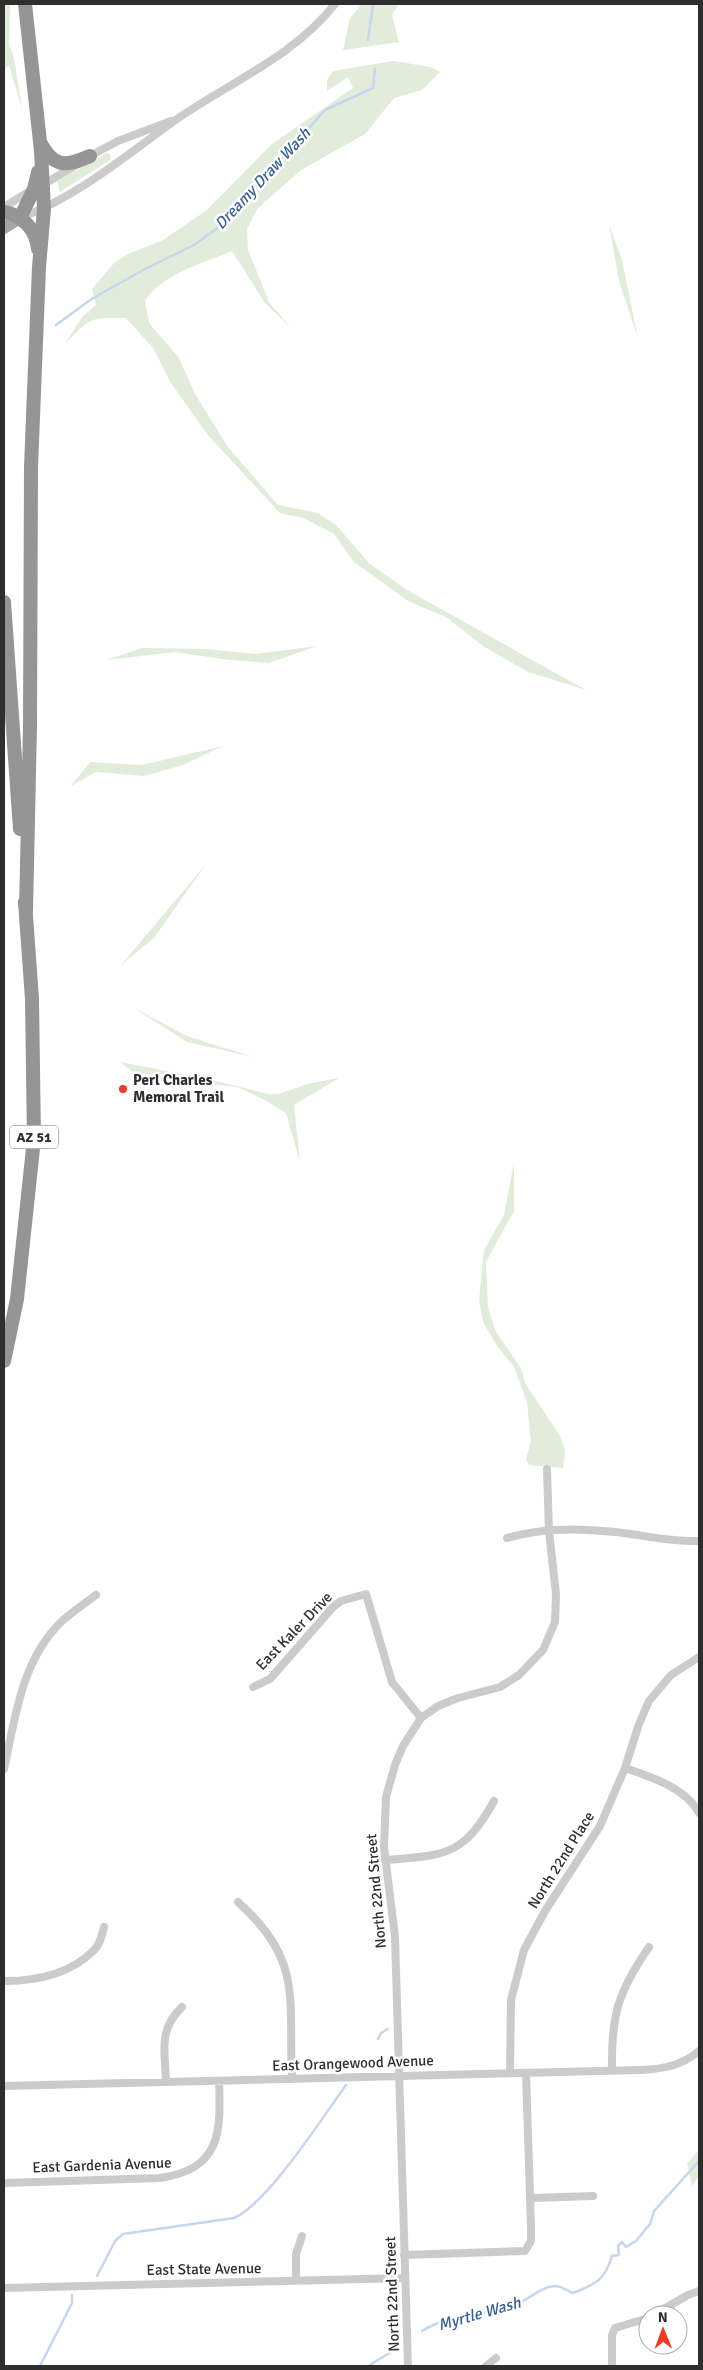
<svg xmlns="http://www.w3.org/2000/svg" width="703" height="2370" font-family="Signika,sans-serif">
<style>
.green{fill:#e1ecda}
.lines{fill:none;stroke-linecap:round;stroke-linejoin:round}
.stream{stroke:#c5d6ee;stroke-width:2.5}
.minor{stroke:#cbcbcb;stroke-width:8}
.primary{stroke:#a6a6a6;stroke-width:12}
.motorway{stroke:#959595;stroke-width:14}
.poi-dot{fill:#f23923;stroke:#fff;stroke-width:2}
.labels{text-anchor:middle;stroke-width:5;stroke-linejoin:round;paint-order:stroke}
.shield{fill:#fff;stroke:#6d6d6d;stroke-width:1}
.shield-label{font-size:14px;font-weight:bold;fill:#2e2e2e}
.poi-label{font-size:15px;font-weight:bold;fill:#2e2e2e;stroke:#fff;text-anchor:start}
.street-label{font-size:15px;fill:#2e2e2e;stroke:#fff}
.water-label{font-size:16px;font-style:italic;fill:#365f96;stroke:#fff}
</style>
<rect width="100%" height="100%" fill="#fff"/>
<path class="green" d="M 4,4 L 10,4 L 9,44 L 14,58 L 22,109 L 9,65 L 4,70 Z
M 362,4 L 399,4 L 392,14 L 399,42 L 343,50 L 350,18 Z
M 393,61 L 431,67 L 440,72 L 422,90 L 394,98 L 365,134 L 301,170 L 257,209 L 247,229 L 248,250 L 269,302 L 291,328 L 265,303 L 232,251 C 203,263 162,274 145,301 L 149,323 L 179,358 L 195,394 L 228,447 L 278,505 L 318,513 L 336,525 L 369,563 L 407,590 L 586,690 L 528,672 L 483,646 L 446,617 L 408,601 L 354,562 L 334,534 L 303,518 L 280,513 L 207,434 L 171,383 L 153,348 L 126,318 C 89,318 91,317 65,344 L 82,317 L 96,305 L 92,289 L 115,262 L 128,254 L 163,240 L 207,210 L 272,144 L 353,88 L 348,77 L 327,91 L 327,80 L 333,71 Z
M 107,153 L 111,155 L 110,160 L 60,192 L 57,181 Z
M 609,225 L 621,256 L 638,338 L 619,281 Z
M 317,646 L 269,663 L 230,660 L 175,652 L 107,660 L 142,648 L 205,649 L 256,654 Z
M 223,746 L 183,765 L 144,776 L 96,772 L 71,786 L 90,762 L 142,765 Z
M 206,864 L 154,938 L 121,965 Z
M 134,1008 L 187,1036 L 253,1057 L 187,1042 Z
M 120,1062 L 208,1079 L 268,1094 L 279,1094 L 307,1084 L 339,1078 L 294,1105 L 300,1162 L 286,1113 L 265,1100 L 237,1087 L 202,1083 L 171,1074 L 136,1074 Z
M 514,1162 L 514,1211 L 486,1262 L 488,1307 L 495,1330 L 522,1370 L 525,1383 L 560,1436 L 565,1450 L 563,1468 L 529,1465 L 526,1459 L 531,1442 L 527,1402 L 514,1367 L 497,1346 L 483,1322 L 479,1301 L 484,1250 L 504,1215 Z
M 699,2150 L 699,2176 L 692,2186 L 687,2164 Z"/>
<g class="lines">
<path class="stream" d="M 368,40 L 373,4
M 56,325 L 93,298 L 147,268 L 194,245 L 223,224 L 325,110 L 373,88 L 375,69
M 378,2039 L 381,2033 L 388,2029
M 97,2276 L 115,2241 L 123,2234 L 234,2218 C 268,2203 322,2118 346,2085
M 422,2331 C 450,2313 486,2316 517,2304 C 530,2299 540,2287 555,2286 C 561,2286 568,2291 573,2293 C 596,2284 605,2280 612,2256 L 619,2255 L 618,2246 L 622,2242 L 626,2247 L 636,2241 L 650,2224 L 654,2211 L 699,2161
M 40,2366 L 72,2303 L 72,2295
M 368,2366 L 396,2349"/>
<path class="minor" d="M 88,157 L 118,141 L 171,121
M 41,186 L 76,165
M 4,207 L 30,191
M 20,218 C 79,196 126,155 177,119 C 231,82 294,56 335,4
M 507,1538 C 541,1528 580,1528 615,1532 C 643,1535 670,1542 699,1541
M 253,1687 L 270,1679 L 333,1607 L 341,1601 L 366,1594 L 392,1682 L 421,1718
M 625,1768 C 651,1777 686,1788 699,1813
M 4,1769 C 15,1719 21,1663 59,1624 C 70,1613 84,1604 96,1595
M 385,1860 C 445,1855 463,1857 494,1801
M 238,1902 C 304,1961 288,1999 292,2079
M 4,1981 C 35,1981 70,1974 93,1951 C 100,1945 102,1935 104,1927
M 612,2070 C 611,2015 618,1992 649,1947
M 510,2073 L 511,2000 L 524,1950 L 545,1911 L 600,1826 L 625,1768 L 639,1724 L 649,1701 L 671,1675 L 699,1657
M 166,2081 C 165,2051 158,2030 182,2007
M 4,2086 L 640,2070 C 663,2069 681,2066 699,2051
M 4,2183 L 160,2178 C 221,2169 221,2133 219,2081
M 531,2198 L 593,2196
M 404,2255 L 525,2251 L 531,2241 L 531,2228 L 526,2073
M 296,2280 L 296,2254 L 302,2236
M 4,2288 L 405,2278
M 653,2315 L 688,2295 L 699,2291
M 408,2366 L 395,1937 L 384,1847 L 386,1797 L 395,1765 L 403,1746 L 421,1718 L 438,1706 L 458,1698 L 500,1687 L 519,1675 L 543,1650 L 555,1622 L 556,1594 L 549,1532 L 547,1469
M 486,2366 L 496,2358
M 612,2366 L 612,2335 L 615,2328 L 648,2318"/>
<path class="primary" d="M 4,228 L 20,218"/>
<path class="motorway" d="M 25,4 L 41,151 L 44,209 L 39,267 L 31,467 L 30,727 L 26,911
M 40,142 C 54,168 65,167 90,156
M 4,212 C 23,215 36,230 38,249
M 20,218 L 34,189 L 38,172
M 4,602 L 20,829
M 4,1361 L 17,1299 L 34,1139 L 32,999 L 25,902"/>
</g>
<circle class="poi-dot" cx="123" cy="1089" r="5"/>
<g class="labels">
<rect class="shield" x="10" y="1125.5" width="48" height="23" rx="4"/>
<g class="shield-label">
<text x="34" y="1142">AZ 51</text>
</g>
<g class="poi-label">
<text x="133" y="1085">Perl Charles<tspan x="133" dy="17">Memoral Trail</tspan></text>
</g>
<g class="street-label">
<text transform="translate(294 1631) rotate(-46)" y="5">East Kaler Drive</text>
<text transform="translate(561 1860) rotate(-58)" y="5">North 22nd Place</text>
<text transform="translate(376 1891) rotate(-95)" y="5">North 22nd Street</text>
<text transform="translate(353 2063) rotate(-2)" y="5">East Orangewood Avenue</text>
<text transform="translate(102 2165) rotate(-2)" y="5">East Gardenia Avenue</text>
<text transform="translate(204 2269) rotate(-1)" y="5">East State Avenue</text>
<text transform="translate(392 2294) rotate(-92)" y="5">North 22nd Street</text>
</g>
<g class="water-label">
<text transform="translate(262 178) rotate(-47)" y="6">Dreamy Draw Wash</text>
<text transform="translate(479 2313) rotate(-16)" y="6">Myrtle Wash</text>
</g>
</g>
<rect width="703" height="2370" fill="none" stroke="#2e2e2e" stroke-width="10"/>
<g transform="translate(663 2330) rotate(359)"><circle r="24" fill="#ffffff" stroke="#ababab"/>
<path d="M0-4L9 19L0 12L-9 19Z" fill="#f23923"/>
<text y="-8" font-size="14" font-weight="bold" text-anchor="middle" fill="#2e2e2e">N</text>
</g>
</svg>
